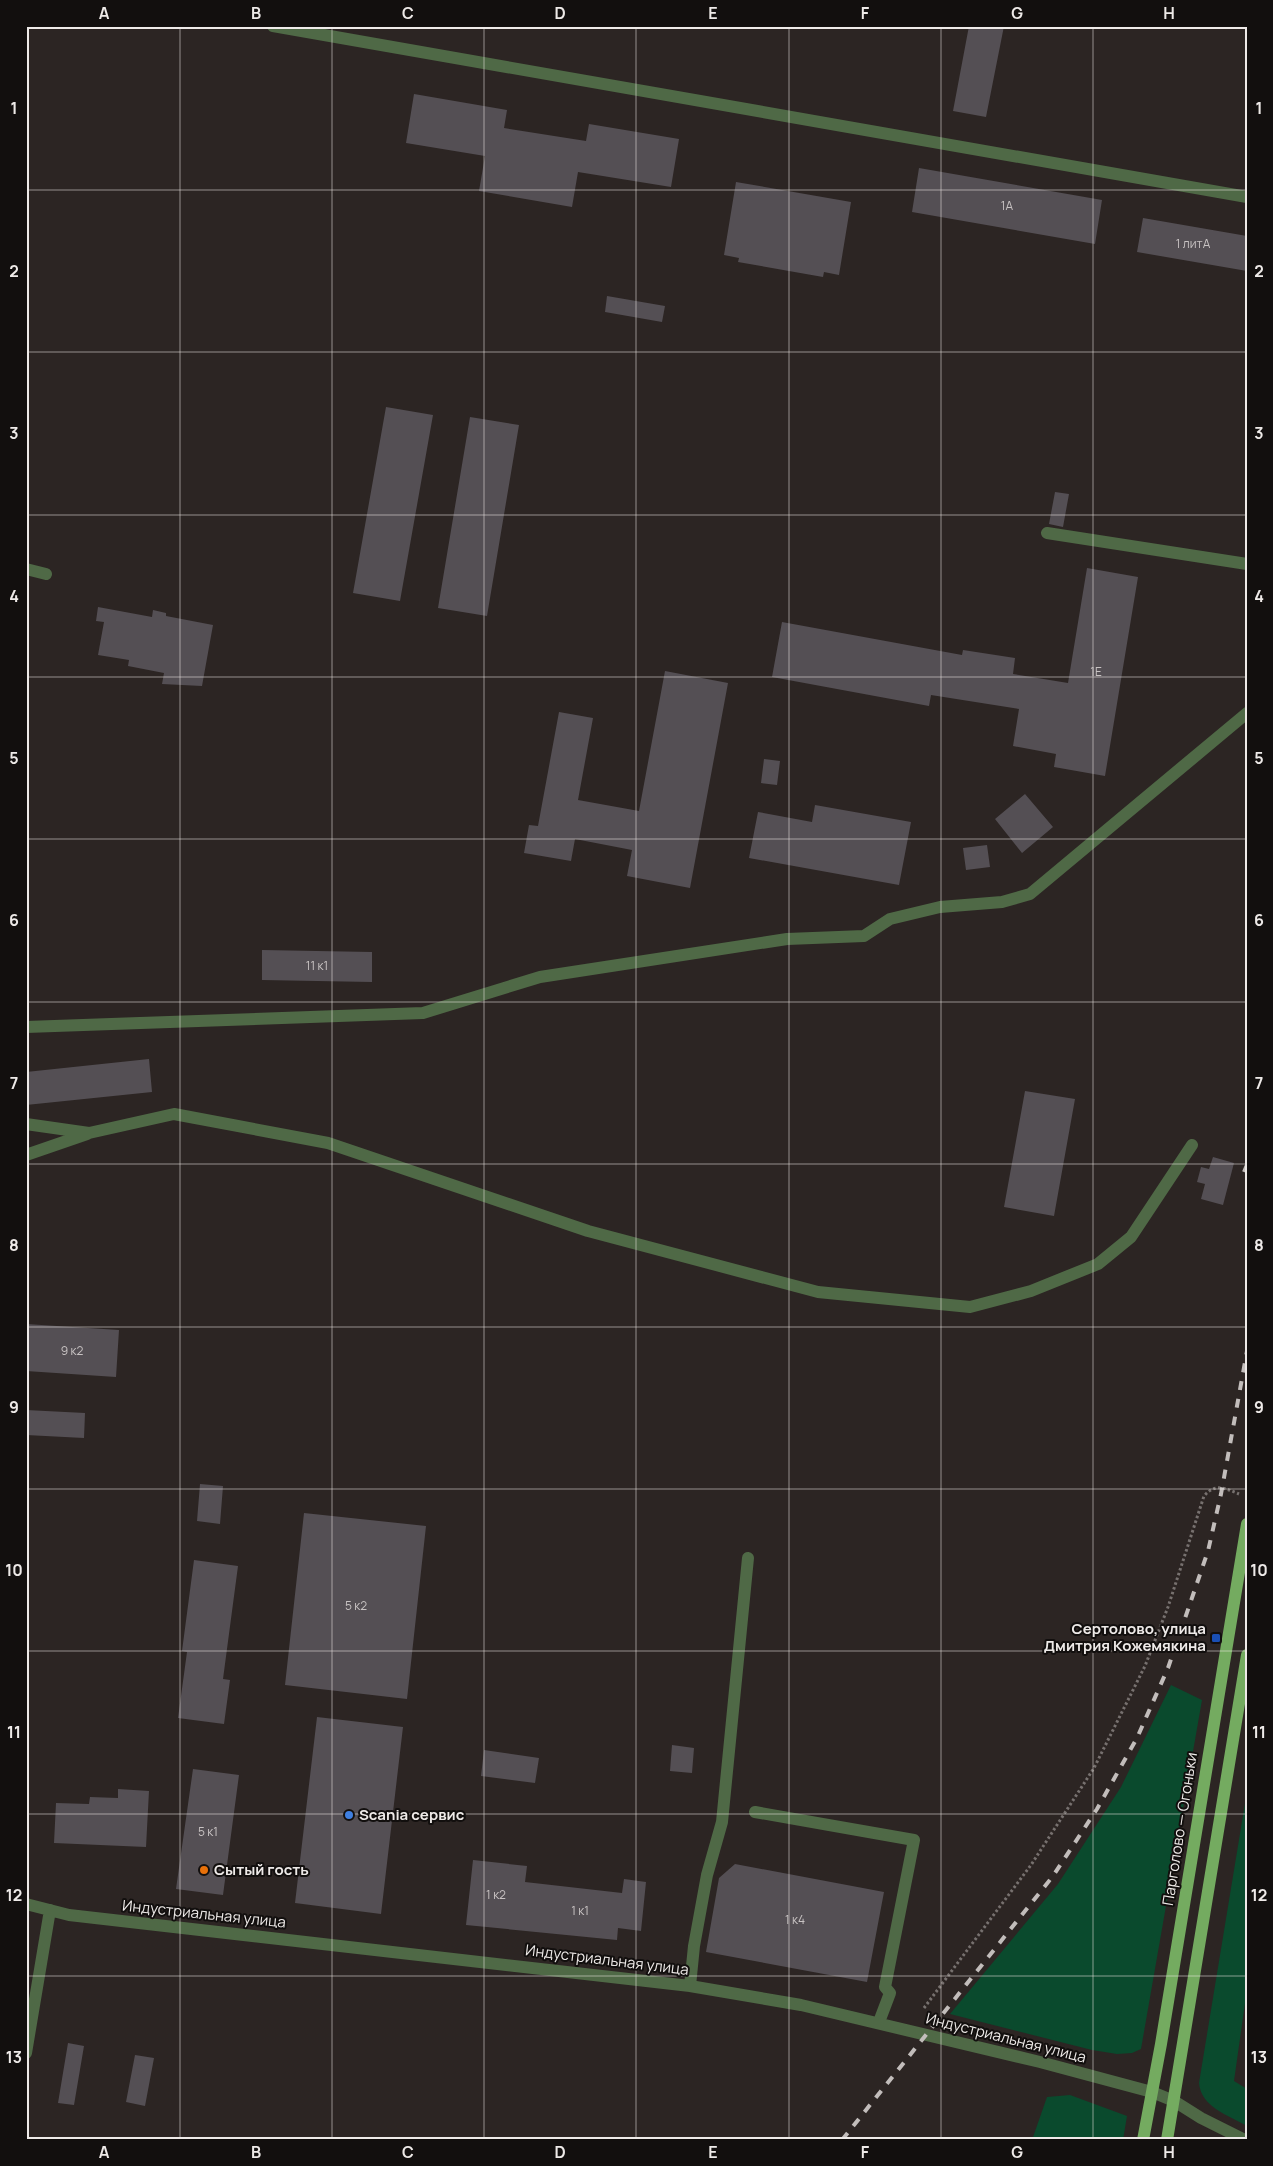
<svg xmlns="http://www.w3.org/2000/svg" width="1273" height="2166" font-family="Manrope,sans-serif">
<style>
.green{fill:#0a4a2d}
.building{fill:#544f54}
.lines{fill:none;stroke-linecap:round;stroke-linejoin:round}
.path{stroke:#77716f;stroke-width:3;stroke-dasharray:2.5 2.5;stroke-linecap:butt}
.minor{stroke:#4f6946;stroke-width:12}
.major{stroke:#74ab60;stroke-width:12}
.rail{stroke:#c2bdbb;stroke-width:4;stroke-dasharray:9 9;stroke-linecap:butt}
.grid{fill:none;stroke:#eeeae8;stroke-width:1;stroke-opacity:0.55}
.transit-dot{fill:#1a4fb4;stroke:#120f0e;stroke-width:2}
.shop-dot{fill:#3f7fe0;stroke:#120f0e;stroke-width:2}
.food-dot{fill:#e8710a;stroke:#120f0e;stroke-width:2}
.labels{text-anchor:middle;stroke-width:4;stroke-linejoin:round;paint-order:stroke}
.number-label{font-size:12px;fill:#c8c3c3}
.poi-label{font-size:15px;font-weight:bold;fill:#eeeae8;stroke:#120f0e;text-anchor:start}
.street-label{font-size:15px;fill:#eeeae8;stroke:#120f0e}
.neatline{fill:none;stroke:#eeeae8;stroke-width:2}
.grid-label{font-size:16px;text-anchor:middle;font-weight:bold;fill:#eeeae8}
</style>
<rect width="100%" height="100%" fill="#2c2523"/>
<path class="green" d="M 1171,1685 L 1202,1700 L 1141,2049 L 1132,2053 L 1117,2054 L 1092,2050 L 950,2014 L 1058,1884 L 1121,1787 Z
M 1247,1791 L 1247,1989 L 1234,2081 L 1247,2089 L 1247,2126 C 1228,2115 1201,2107 1199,2083 Z
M 1070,2095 L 1127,2116 L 1123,2140 L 1032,2140 L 1047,2097 Z"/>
<path class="building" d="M 969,26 L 1004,26 L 986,117 L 953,111 Z
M 414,94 L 507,110 L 504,128 L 586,141 L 589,124 L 679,139 L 671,187 L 578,172 L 572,207 L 479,191 L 485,156 L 406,143 Z
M 919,168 L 1102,200 L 1095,244 L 912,212 Z
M 736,182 L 851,202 L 839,275 L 824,272 L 823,277 L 738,262 L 739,258 L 724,255 Z
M 1143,218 L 1247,236 L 1247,271 L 1137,252 Z
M 607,296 L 665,306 L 662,322 L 605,312 Z
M 386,407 L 433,415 L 400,601 L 353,593 Z
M 470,417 L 519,425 L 487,616 L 438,608 Z
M 1055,492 L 1069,494 L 1063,527 L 1049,524 Z
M 1087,568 L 1138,577 L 1105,776 L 1054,767 L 1056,754 L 1013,746 L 1019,709 L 931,695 L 929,706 L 772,677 L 782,622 L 962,655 L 963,650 L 1015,658 L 1013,674 L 1068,683 Z
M 98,607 L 152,617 L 153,610 L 166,613 L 166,616 L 213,625 L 202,686 L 162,684 L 164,673 L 128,666 L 129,660 L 98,655 L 104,622 L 96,621 Z
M 665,671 L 728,683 L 690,888 L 627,876 L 632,850 L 575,839 L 571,861 L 524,853 L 529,825 L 538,826 L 559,712 L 593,718 L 578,800 L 639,811 Z
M 764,759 L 780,761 L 777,785 L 761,783 Z
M 1025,794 L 1053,827 L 1022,853 L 995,819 Z
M 815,805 L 911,822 L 899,885 L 749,858 L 758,812 L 812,822 Z
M 987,845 L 990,867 L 966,870 L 963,848 Z
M 262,950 L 372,952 L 372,982 L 262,980 Z
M 149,1059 L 152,1092 L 26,1105 L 26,1072 Z
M 1025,1091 L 1075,1099 L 1054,1216 L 1004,1207 Z
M 1213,1157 L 1234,1163 L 1223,1205 L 1201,1199 L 1205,1184 L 1197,1182 L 1201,1167 L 1209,1169 Z
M 26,1324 L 119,1330 L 116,1377 L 26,1371 Z
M 26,1410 L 85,1413 L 84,1438 L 26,1435 Z
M 200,1484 L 223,1486 L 220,1524 L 197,1521 Z
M 304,1513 L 426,1526 L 407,1699 L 285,1685 Z
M 194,1560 L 238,1566 L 223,1679 L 230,1680 L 224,1724 L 178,1718 L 187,1652 L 182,1651 Z
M 317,1717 L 403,1727 L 381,1914 L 295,1903 Z
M 672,1745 L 694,1748 L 692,1773 L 670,1771 Z
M 484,1750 L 539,1758 L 535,1783 L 481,1776 Z
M 193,1769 L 239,1775 L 223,1895 L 176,1889 Z
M 118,1789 L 149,1791 L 146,1847 L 54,1843 L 56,1803 L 89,1804 L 90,1797 L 118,1798 Z
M 473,1860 L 527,1866 L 525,1882 L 622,1893 L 624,1879 L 646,1882 L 641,1931 L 618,1928 L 617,1940 L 466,1925 Z
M 735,1864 L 884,1892 L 867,1982 L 706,1952 L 719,1878 Z
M 68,2043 L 84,2046 L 74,2105 L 58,2103 Z
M 135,2055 L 154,2058 L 145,2106 L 126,2102 Z"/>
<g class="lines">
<path class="path" d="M 924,2008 L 1031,1865 L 1094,1768 L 1145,1666 L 1168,1607 L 1204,1496 C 1215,1483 1225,1488 1239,1494"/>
<path class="minor" d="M 273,26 L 1247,197
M 1047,533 L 1247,564
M 26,569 L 46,574
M 26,1027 L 423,1013 L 540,977 L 787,939 L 864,936 L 890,919 L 940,907 L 1002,902 L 1030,894 L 1247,713
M 26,1124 L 89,1133 L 174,1114 L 328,1143 L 588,1231 L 818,1292 L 970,1307 L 1031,1291 L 1098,1264 L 1131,1237 L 1192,1145
M 26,1155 L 87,1134
M 755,1812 L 914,1840 L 885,1987 L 890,1993 L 879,2022
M 26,1904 L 69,1915 L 690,1986 L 801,2005 L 1040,2062 L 1152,2092 L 1174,2101 L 1201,2118 L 1245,2140
M 690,1986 L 694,1946 L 707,1875 L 722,1822 L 748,1558
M 26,2053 L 50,1910"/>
<path class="major" d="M 1143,2140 L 1161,2044 L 1247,1524
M 1167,2140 L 1247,1655"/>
<path class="rail" d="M 1244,1172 L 1247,1165
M 842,2140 L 1053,1876 L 1097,1809 L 1137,1738 L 1168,1668 L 1208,1551 L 1221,1494 L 1247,1351"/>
</g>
<path class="grid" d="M 180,26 L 180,2140M 332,26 L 332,2140M 484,26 L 484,2140M 636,26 L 636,2140M 789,26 L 789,2140M 941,26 L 941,2140M 1093,26 L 1093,2140M 26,190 L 1247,190M 26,352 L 1247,352M 26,515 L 1247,515M 26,677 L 1247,677M 26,839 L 1247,839M 26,1002 L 1247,1002M 26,1164 L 1247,1164M 26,1327 L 1247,1327M 26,1489 L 1247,1489M 26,1651 L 1247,1651M 26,1814 L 1247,1814M 26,1976 L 1247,1976"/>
<rect class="transit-dot" x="1211" y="1633" width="10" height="10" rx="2.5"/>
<circle class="shop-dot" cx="349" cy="1815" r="5"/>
<circle class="food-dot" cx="204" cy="1870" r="5"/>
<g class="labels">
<g class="number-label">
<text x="1007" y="210">1А</text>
<text x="1193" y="248">1 литА</text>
<text x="1096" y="676">1Е</text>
<text x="317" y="970">11 к1</text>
<text x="72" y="1355">9 к2</text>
<text x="356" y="1610">5 к2</text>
<text x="208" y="1836">5 к1</text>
<text x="496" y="1899">1 к2</text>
<text x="580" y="1915">1 к1</text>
<text x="795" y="1924">1 к4</text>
</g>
<g class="poi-label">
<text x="1206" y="1634" text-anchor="end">Сертолово, улица<tspan x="1206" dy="17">Дмитрия Кожемякина</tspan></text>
<text x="359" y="1820">Scania сервис</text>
<text x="214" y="1875">Сытый гость</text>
</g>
<g class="street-label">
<text transform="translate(1180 1829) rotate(-81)" y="5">Парголово — Огоньки</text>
<text transform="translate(204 1914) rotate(6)" y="5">Индустриальная улица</text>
<text transform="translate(607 1960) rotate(7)" y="5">Индустриальная улица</text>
<text transform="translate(1006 2038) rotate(14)" y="5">Индустриальная улица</text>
</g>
</g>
<rect width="1273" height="2166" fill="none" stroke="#120f0e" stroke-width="55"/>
<rect x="28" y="28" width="1218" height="2110" class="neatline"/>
<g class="grid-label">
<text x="104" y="19">A</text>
<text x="256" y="19">B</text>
<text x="408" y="19">C</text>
<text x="560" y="19">D</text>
<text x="713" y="19">E</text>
<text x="865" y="19">F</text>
<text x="1017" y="19">G</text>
<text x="1169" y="19">H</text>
<text x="14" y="114">1</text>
<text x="1259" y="114">1</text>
<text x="14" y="277">2</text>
<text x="1259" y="277">2</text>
<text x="14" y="439">3</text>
<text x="1259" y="439">3</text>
<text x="14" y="602">4</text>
<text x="1259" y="602">4</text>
<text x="14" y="764">5</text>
<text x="1259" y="764">5</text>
<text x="14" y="926">6</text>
<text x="1259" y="926">6</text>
<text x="14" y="1089">7</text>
<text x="1259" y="1089">7</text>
<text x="14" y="1251">8</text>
<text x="1259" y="1251">8</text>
<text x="14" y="1413">9</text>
<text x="1259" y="1413">9</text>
<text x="14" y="1576">10</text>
<text x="1259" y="1576">10</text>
<text x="14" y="1738">11</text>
<text x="1259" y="1738">11</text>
<text x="14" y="1901">12</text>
<text x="1259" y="1901">12</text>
<text x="14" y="2063">13</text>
<text x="1259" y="2063">13</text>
<text x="104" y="2158">A</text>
<text x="256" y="2158">B</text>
<text x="408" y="2158">C</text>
<text x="560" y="2158">D</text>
<text x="713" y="2158">E</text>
<text x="865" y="2158">F</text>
<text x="1017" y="2158">G</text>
<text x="1169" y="2158">H</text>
</g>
</svg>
